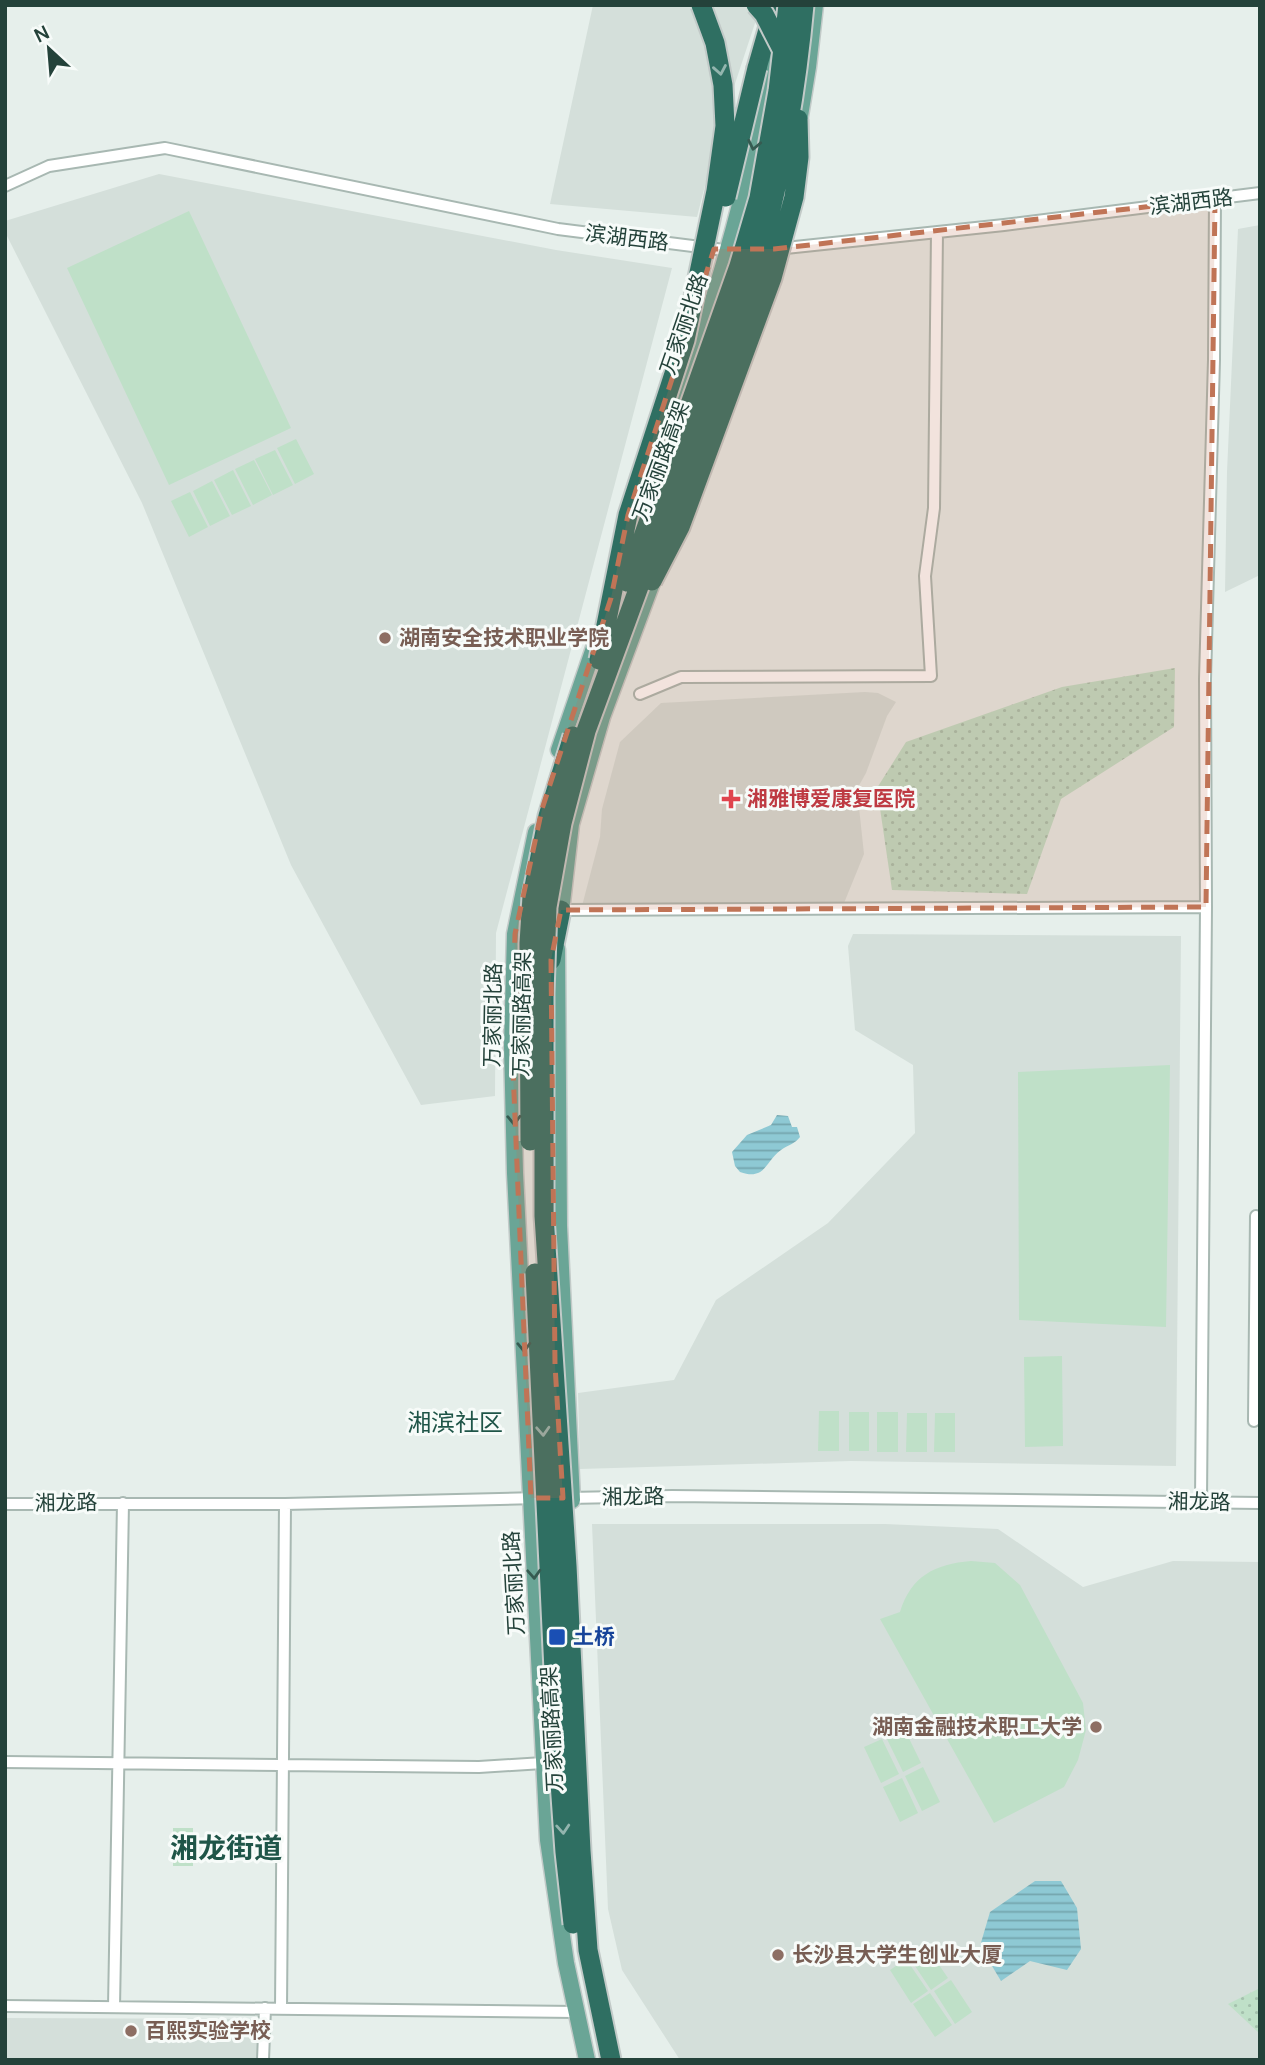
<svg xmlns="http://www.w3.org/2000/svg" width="1265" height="2065" font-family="Manrope,'Noto Sans SC',sans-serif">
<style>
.built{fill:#d4dfda}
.grass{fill:url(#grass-dots)}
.garden{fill:#bfe0c8}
.water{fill:url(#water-rules)}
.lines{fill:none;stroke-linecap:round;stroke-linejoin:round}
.street-casing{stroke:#a8b8b2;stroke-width:14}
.primary-casing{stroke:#c2cac8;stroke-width:19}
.highway-casing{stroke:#c2cac8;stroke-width:23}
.street{stroke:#fff;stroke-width:10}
.primary{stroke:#6aa596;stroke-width:16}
.highway{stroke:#2f6f62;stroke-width:19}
.highway-bridge-casing{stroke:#c2cac8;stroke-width:23;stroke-linecap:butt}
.highway-bridge{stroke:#2f6f62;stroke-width:19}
.oneway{stroke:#93b5ae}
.oneway2{stroke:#365b51}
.marked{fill:#c07456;fill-opacity:0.2;stroke:#c07456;stroke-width:5;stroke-dasharray:14 9;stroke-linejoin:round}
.education-dot{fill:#8d6e63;stroke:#f7fbf9;stroke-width:2.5}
.health-dot{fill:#e0444e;stroke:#f7fbf9;stroke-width:2.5}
.transit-dot{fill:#1a4fb4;stroke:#f7fbf9;stroke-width:2.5}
.labels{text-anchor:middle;stroke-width:6;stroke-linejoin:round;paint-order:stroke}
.street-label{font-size:21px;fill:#24423a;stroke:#f7fbf9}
.education-label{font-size:21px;font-weight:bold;fill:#785e54;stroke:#f7fbf9;text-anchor:start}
.health-label{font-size:21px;font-weight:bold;fill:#be3a42;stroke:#f7fbf9;text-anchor:start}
.transit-label{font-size:21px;font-weight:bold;fill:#164399;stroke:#f7fbf9;text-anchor:start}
.quarter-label{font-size:24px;fill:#1f5548;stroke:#f7fbf9}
.district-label{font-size:28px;font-weight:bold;fill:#1f5548;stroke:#f7fbf9}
</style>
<defs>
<pattern id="grass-dots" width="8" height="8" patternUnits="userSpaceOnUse" patternTransform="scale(1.75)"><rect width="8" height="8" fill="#bfe0c8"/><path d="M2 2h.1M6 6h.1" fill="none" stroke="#a4c1ad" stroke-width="1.8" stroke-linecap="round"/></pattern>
<pattern id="water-rules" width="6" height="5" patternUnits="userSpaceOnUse" patternTransform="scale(1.75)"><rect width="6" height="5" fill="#8ec9d4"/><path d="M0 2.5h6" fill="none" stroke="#74a5ad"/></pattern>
</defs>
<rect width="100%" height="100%" fill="#e6efeb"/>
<path class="built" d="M 593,5 L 761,5 L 717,138 L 697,217 L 550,204 Z
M 159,174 L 556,250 L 672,268 L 496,933 L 495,1096 L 421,1105 L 291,865 L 142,503 L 5,232 L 5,221 Z
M 1260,225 L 1260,575 L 1225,592 L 1227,472 L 1238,229 Z
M 865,692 L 878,693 L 896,702 L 887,716 L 866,773 L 857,789 L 864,854 L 842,908 L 582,906 L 600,837 L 602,809 L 620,742 L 661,703 Z
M 853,934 L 1181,936 L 1176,1466 L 851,1461 L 580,1469 L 578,1393 L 674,1380 L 716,1300 L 828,1223 L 915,1133 L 913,1065 L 855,1030 L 848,946 Z
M 592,1524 L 885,1524 L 998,1529 L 1083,1587 L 1173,1561 L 1260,1562 L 1260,2060 L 680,2060 L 622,1970 L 608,1909 Z
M 5,2018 L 257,2019 L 258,2042 L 265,2052 L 265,2060 L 5,2060 Z"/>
<path class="grass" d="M 1175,668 L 1174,727 L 1061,799 L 1027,894 L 892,890 L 877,788 L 906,742 L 1062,687 Z
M 1260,1988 L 1260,2034 L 1228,2004 Z"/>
<path class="garden" d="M 189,211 L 291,428 L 169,485 L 67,268 Z
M 296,439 L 314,474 L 295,484 L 277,448 Z
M 275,450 L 293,485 L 273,495 L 255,459 Z
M 254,460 L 272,495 L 253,505 L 235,469 Z
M 233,470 L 251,506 L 232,515 L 214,480 Z
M 212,481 L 230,516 L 210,526 L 193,491 Z
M 190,492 L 208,527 L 189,537 L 171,501 Z
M 1170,1065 L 1166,1327 L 1019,1320 L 1018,1072 Z
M 1062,1356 L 1063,1446 L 1025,1447 L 1024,1357 Z
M 819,1411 L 839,1411 L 839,1451 L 818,1451 Z
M 849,1412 L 869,1412 L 869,1451 L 849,1451 Z
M 877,1412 L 898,1412 L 898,1452 L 877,1452 Z
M 907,1413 L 927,1413 L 927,1452 L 906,1452 Z
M 935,1413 L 955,1413 L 955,1452 L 934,1452 Z
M 971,1561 L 995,1563 L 1020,1585 L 1083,1703 L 1086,1730 L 1078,1760 L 1064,1787 L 994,1823 L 880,1619 L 900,1612 C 911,1576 935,1564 971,1561 Z
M 904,1728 L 921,1763 L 903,1772 L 886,1737 Z
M 882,1739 L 899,1774 L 881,1783 L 864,1747 Z
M 923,1767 L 940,1802 L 922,1811 L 905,1776 Z
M 902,1778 L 918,1813 L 900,1822 L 883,1787 Z
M 173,1828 L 193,1828 L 193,1866 L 173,1866 Z
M 926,1946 L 948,1978 L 931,1990 L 909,1957 Z
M 906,1959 L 928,1991 L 911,2003 L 890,1970 Z
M 951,1980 L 972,2012 L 955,2024 L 934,1991 Z
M 930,1993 L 952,2025 L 935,2037 L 913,2004 Z"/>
<path class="water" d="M 777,1115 L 788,1116 L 792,1127 L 797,1127 L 800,1137 C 795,1144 788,1145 781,1150 C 765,1161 766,1181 740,1172 L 735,1166 L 732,1152 L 747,1135 L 771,1125 Z
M 1035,1881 L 1061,1881 L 1077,1908 L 1081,1949 L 1067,1970 L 1030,1961 L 1001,1981 L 980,1946 L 990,1912 Z"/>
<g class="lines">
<defs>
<path id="street" d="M 5,186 L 49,166 L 165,148 L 558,229 L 732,251
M 776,249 L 1004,225 L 1260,193
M 640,694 L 681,677 L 931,676 L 925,576 L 934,508 L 937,232
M 561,910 L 1206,907
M 1254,1421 L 1256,1216
M 568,1498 L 672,1496 L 1260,1503
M 1201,1500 L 1206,907 L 1205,679 L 1214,360 L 1215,199
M 5,1504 L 285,1504 L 538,1498
M 5,1762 L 479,1767 L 543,1763
M 5,2006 L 576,2012
M 114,2007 L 123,1503
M 281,2008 L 285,1504
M 263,2060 L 265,2008"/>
<path id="primary" d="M 798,128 L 808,67 L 815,5
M 628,552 C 687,381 751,212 774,32
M 559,750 L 596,642
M 536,832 L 515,934 L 512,1046 L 515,1173 L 548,1840 L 566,1963 L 587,2060
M 560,920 L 571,824 L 602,717 L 656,572
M 557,949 L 559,1226 L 572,1500"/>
<path id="highway" d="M 757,68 L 775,5
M 551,960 L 561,910"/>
</defs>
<use href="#street" class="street-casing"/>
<use href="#primary" class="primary-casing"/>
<use href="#highway" class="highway-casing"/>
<use href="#street" class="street"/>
<use href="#primary" class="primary"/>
<use href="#highway" class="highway"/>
<defs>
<path id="highway-bridge" d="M 756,5 L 764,14 L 784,53
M 726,197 L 757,68
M 652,581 L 680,527 L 772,278 L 794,197 L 799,157 L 798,119
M 627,582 L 739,266 L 759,198 L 778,91 L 788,5
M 599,660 L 628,515 L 685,340 L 716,191 L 725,126 L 723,85 L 715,43 L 701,5
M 530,1141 L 529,943 L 532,897 L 548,816 L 573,736
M 535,1273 L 558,1754 L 565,1852 L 573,1924
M 611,2060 L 588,1950 L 581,1851 L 567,1566 L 544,1216 L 544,993 L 547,907 L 562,823 L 586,731 L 756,268 C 780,182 796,95 804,5"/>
</defs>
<use href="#highway-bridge" class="highway-bridge-casing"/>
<use href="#highway-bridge" class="highway-bridge"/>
</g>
<defs><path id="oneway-chevron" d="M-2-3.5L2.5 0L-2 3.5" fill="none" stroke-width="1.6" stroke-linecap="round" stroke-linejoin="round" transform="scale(1.75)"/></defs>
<g class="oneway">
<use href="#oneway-chevron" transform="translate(720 70) rotate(80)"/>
<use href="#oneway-chevron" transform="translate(543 1431) rotate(87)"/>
<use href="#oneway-chevron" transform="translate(563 1829) rotate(86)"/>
</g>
<g class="oneway2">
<use href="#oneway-chevron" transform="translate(754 145) rotate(102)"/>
<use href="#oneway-chevron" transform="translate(514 1120) rotate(88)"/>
<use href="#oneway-chevron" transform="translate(524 1347) rotate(88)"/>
<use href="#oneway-chevron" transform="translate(534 1574) rotate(87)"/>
</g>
<path class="marked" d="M 1215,199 L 1206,907 L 561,910 L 551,960 L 555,1365 L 563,1498 L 531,1498 L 512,1046 L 515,934 L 542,809 L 611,598 L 628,515 L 714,249 L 774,249 Z"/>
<g class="education-dot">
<circle cx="385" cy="638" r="7"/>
<circle cx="1096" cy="1727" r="7"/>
<circle cx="778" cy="1955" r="7"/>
<circle cx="131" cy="2031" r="7"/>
</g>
<path class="health-dot" d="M727.5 788.5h7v7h7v7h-7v7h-7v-7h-7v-7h7z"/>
<rect class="transit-dot" x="548" y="1628" width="18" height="18" rx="3.5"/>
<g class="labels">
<g class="street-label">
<text transform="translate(1191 202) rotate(-7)" y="7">滨湖西路</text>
<text transform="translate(627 238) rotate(7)" y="7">滨湖西路</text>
<text transform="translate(684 324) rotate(-71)" y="7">万家丽北路</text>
<text transform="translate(661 461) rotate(-70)" y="7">万家丽路高架</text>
<text transform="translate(522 1014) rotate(-89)" y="7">万家丽路高架</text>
<text transform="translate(493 1015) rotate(-89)" y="7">万家丽北路</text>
<text transform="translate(633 1497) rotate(-1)" y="7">湘龙路</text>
<text transform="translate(1199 1502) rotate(1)" y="7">湘龙路</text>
<text transform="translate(66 1503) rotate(-1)" y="7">湘龙路</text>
<text transform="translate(514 1583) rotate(-93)" y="7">万家丽北路</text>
<text transform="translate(552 1729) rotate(-93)" y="7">万家丽路高架</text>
</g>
<g class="education-label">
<text x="399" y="645">湖南安全技术职业学院</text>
<text x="1082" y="1734" text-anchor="end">湖南金融技术职工大学</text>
<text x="792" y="1962">长沙县大学生创业大厦</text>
<text x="145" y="2038">百熙实验学校</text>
</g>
<g class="health-label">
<text x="747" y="806">湘雅博爱康复医院</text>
</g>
<g class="transit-label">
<text x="573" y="1644">土桥</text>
</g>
<g class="quarter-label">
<text x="455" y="1431">湘滨社区</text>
</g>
<g class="district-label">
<text x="226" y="1858">湘龙街道</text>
</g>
</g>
<rect width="1265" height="2065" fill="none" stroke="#24423a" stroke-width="14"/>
<g transform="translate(49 49) rotate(334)" stroke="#f7fbf9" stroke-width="5" paint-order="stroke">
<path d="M0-5L12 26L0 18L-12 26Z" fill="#24423a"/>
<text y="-10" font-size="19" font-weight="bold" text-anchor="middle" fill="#24423a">N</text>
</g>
</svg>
